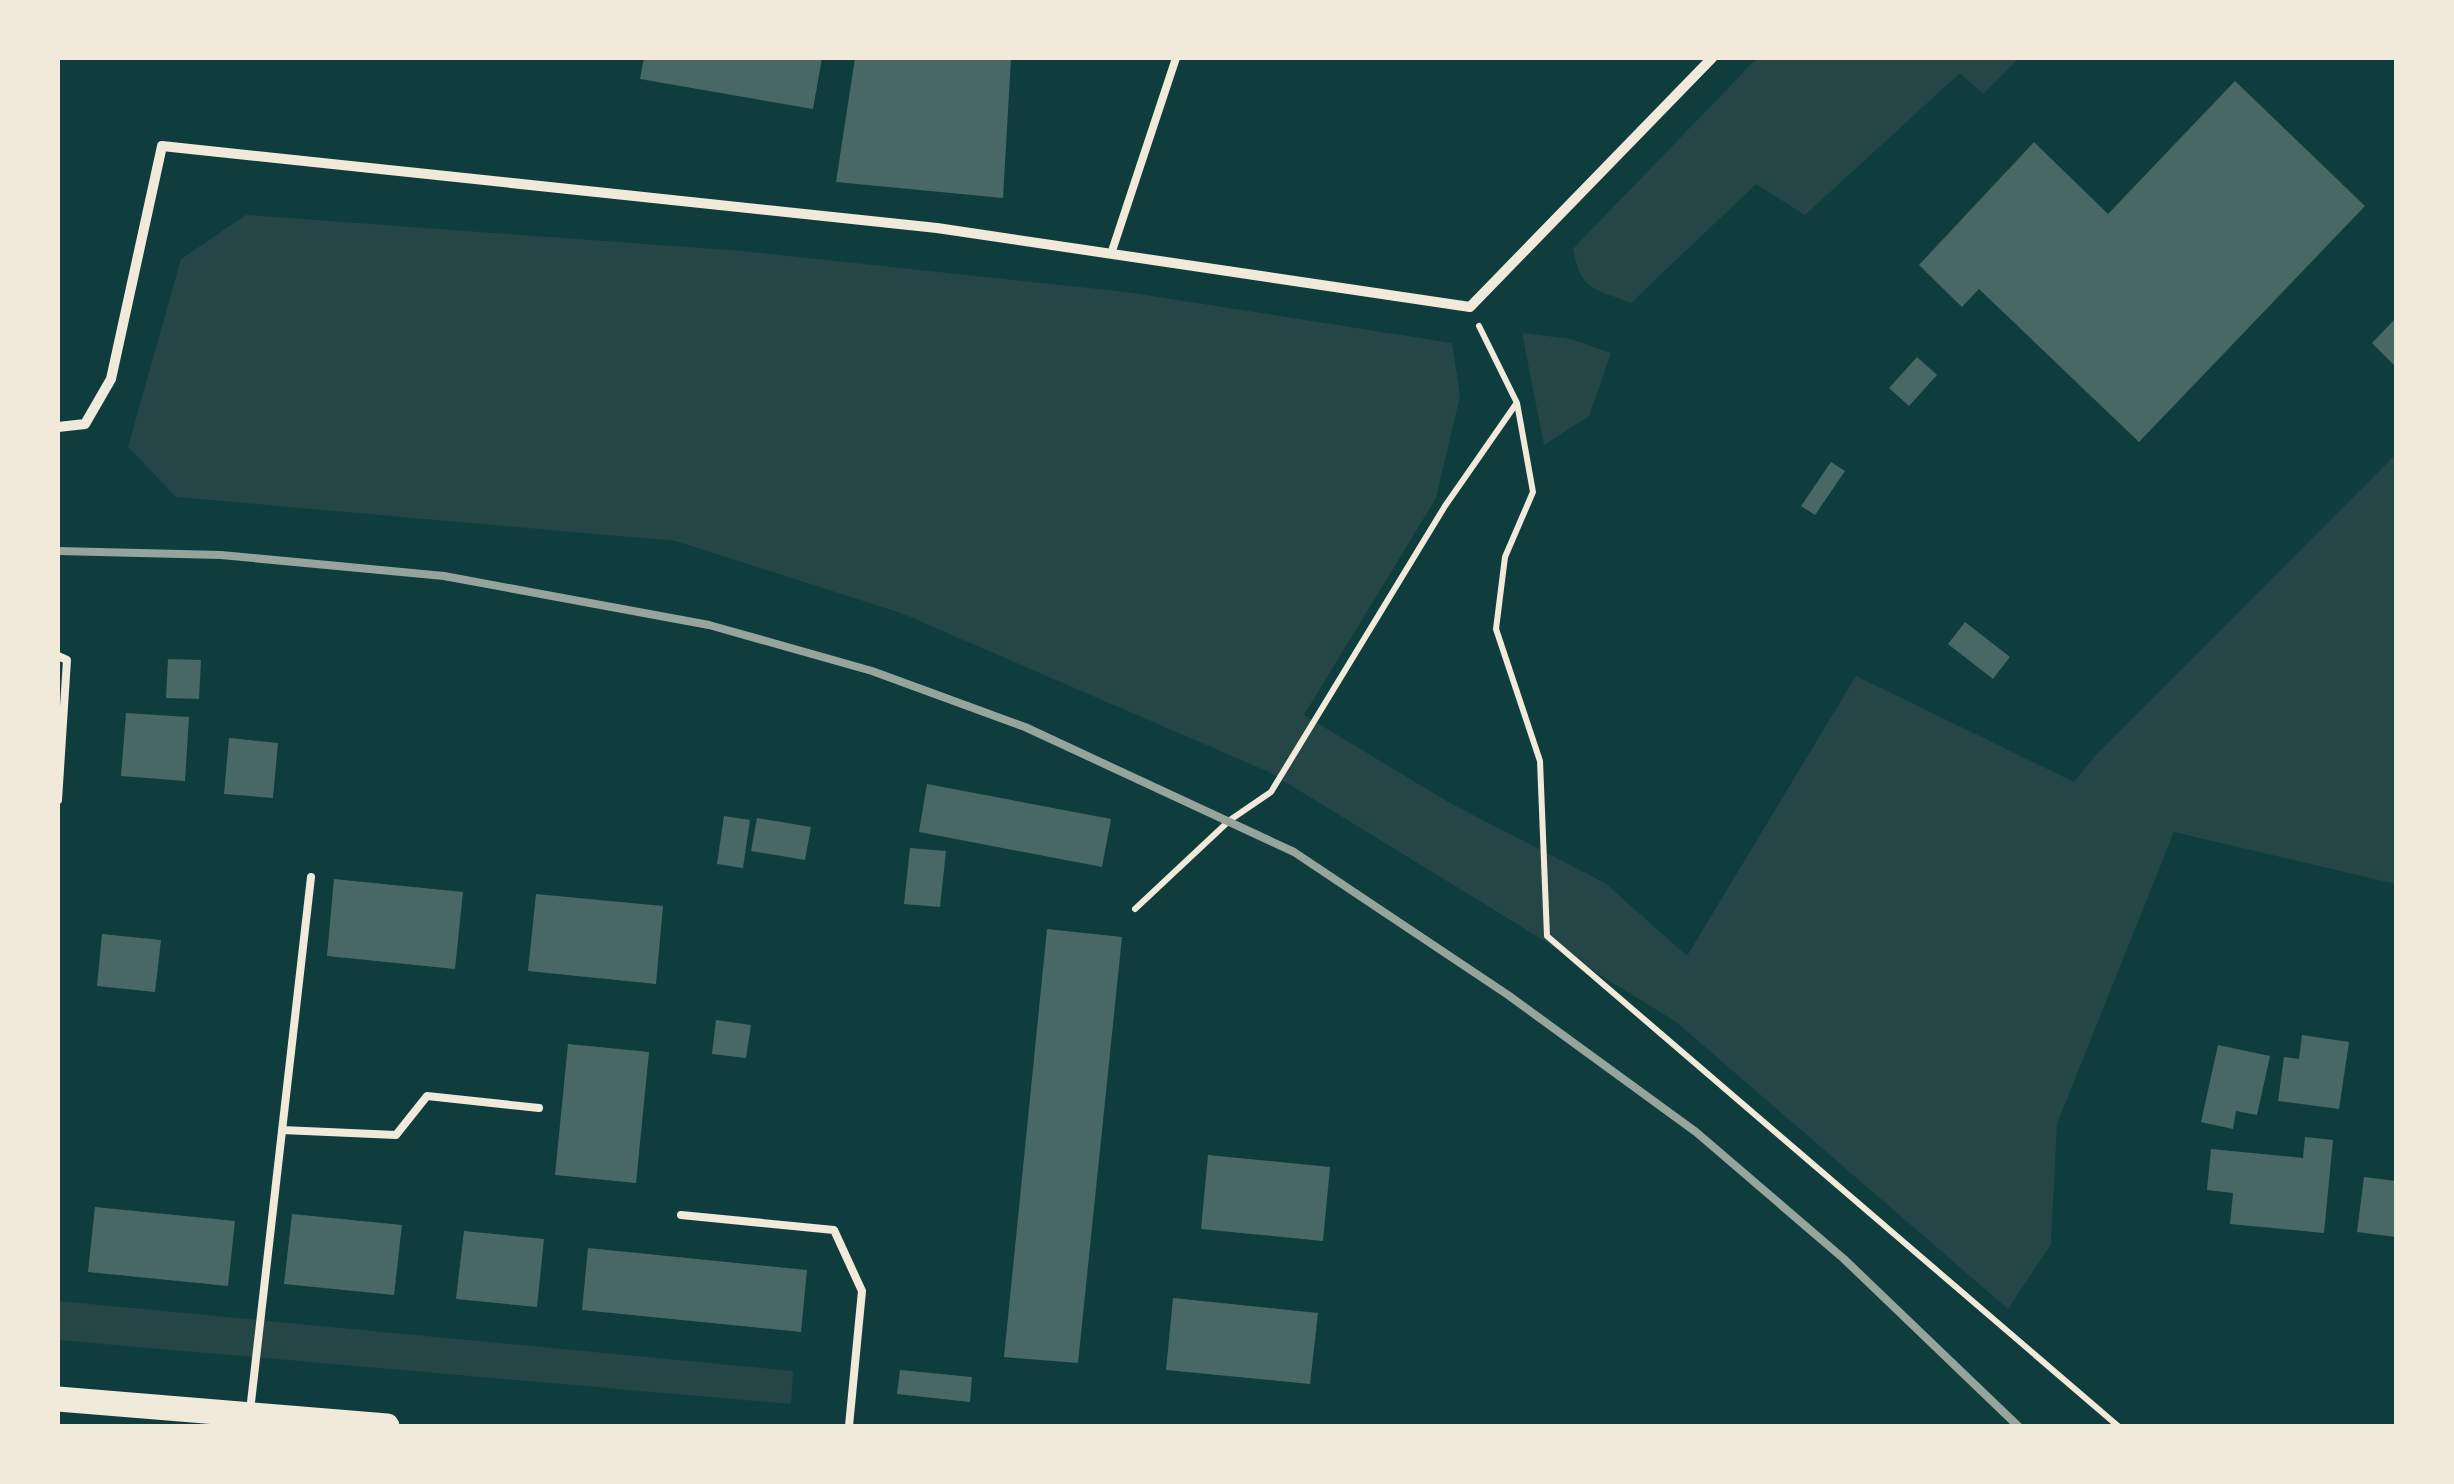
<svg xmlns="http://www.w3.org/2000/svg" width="2454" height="1484" font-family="Lato,sans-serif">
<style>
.green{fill:#244646}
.building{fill:#486865}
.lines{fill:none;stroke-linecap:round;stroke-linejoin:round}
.path{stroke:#f1e9da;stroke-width:6}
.service{stroke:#f1e9da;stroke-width:8}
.minor{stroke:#f1e9da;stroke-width:10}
.primary{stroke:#f1e9da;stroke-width:25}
.rail{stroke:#97a49c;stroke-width:8}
</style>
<rect width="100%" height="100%" fill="#0f3d3e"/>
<path class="green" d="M 1757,58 L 2019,58 L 1983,94 L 1960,73 L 1805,215 L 1756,184 L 1631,303 C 1594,288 1581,292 1573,249 Z
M 246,215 L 742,251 L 1126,292 L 1452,343 L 1460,396 L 1436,498 L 1304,715 L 1448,802 L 1605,883 L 1687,956 L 1856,676 L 2074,782 L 2095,756 L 2396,454 L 2396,884 L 2174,832 L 2057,1124 L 2051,1244 L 2008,1309 L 1675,1021 L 1269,772 L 901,613 L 676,541 L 176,497 L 128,447 L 181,259 Z
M 1522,333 L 1571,339 L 1611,353 L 1589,416 L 1544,445 Z
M 58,1301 L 793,1371 L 791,1404 L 58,1340 Z"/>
<path class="building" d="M 644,58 L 822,58 L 813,109 L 640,79 Z
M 855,58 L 1011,58 L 1003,198 L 836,182 Z
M 2235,81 L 2365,206 L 2139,442 L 1979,289 L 1962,307 L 1919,265 L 2034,142 L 2108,214 Z
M 2396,318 L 2396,367 L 2372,343 Z
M 1917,357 L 1937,375 L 1909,406 L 1889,388 Z
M 1831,462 L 1845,471 L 1815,515 L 1801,506 Z
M 1965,622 L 2010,657 L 1993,679 L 1948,644 Z
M 168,659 L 201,660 L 199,699 L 166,698 Z
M 126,713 L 189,717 L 185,781 L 121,776 Z
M 229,738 L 278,743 L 273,798 L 224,794 Z
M 927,784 L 1111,819 L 1102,867 L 919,832 Z
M 724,816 L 750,820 L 743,868 L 717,864 Z
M 757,818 L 811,827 L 805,860 L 751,851 Z
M 910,848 L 946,851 L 940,907 L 904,904 Z
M 334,879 L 463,892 L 455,969 L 327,956 Z
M 536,894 L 663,906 L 656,984 L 528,971 Z
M 1047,929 L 1122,937 L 1078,1363 L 1004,1357 Z
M 102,934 L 161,940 L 155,992 L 97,986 Z
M 716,1020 L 751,1025 L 746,1058 L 712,1054 Z
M 2302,1035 L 2349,1042 L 2339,1109 L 2278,1101 L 2284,1057 L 2299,1059 Z
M 568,1044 L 649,1052 L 636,1183 L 555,1175 Z
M 2218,1045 L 2270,1056 L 2257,1115 L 2236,1111 L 2233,1129 L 2201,1122 Z
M 2305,1137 L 2333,1140 L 2324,1233 L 2230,1224 L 2233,1193 L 2207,1190 L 2211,1149 L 2303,1158 Z
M 1208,1155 L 1330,1167 L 1323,1241 L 1201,1229 Z
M 2364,1177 L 2396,1181 L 2396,1237 L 2357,1232 Z
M 95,1207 L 235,1221 L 228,1286 L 88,1272 Z
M 292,1214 L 402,1225 L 394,1295 L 284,1284 Z
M 464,1231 L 544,1239 L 537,1307 L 456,1299 Z
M 588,1248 L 807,1270 L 801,1332 L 582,1310 Z
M 1173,1298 L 1318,1313 L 1310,1384 L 1166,1370 Z
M 900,1370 L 972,1377 L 970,1402 L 897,1394 Z"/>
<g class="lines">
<path class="path" d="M 1479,326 L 1517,403 L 1533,492 L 1505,557 L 1496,629 L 1540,761 L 1547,936 L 2118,1426
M 1135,909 L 1230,820 L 1271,792 L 1445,506 L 1516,404"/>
<path class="service" d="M 1111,254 L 1176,58
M 58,656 L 67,660 L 58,800
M 282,1130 L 396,1135 L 427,1096 L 539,1108
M 681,1215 L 834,1230 L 862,1291 L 849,1426
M 250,1411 L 311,877"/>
<path class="minor" d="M 58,427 L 85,424 L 111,379 L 162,146 L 937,228 L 1470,307 L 1712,58"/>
<path class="primary" d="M 58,1399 L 387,1426"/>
<path class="rail" d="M 58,551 L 221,555 L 444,576 L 709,625 L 872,671 L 1025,727 L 1294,852 L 1508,995 L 1696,1132 L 1844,1259 L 2018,1426"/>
</g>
<rect width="2454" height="1484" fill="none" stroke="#f1e9da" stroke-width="120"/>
</svg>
